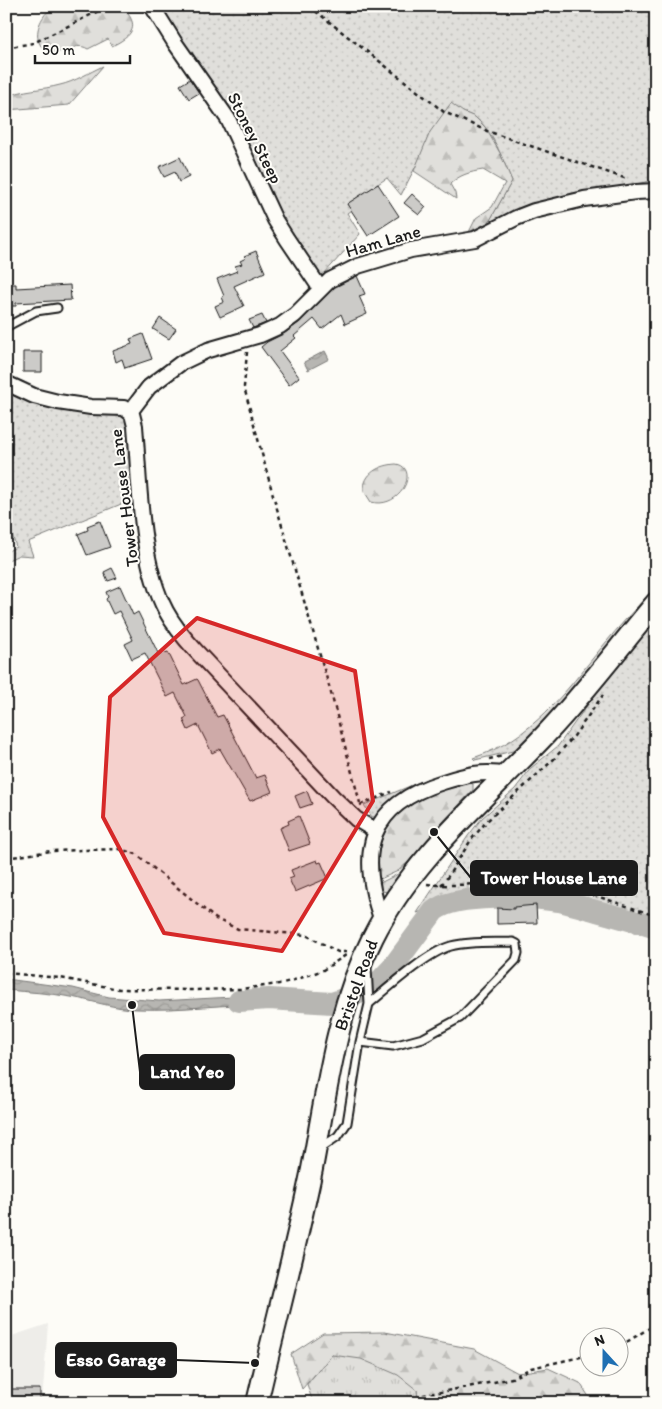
<svg xmlns="http://www.w3.org/2000/svg" width="662" height="1409" font-family="Itim,sans-serif">
<style>
.built{fill:#eeede9}
.grass{fill:url(#grass-dots);stroke:#7e7e7c}
.forest{fill:url(#forest-firs);stroke:#7e7e7c}
.park{fill:url(#park-tufts);stroke:#7e7e7c}
.water{fill:url(#water-waves);stroke:#797876}
.lines{fill:none;stroke-linecap:round;stroke-linejoin:round}
.river{stroke:#b7b6b2;stroke-width:22}
.building{fill:#cccbc8;stroke:#1c1c1c}
.lane-casing{stroke:#1c1c1c;stroke-width:11}
.street-casing{stroke:#1c1c1c;stroke-width:18}
.secondary-casing{stroke:#1c1c1c;stroke-width:24}
.path{stroke:#1c1c1c;stroke-width:2.5;stroke-dasharray:4 4;stroke-linecap:butt}
.lane{stroke:#fdfcf7;stroke-width:7}
.street{stroke:#fdfcf7;stroke-width:14}
.secondary{stroke:#fdfcf7;stroke-width:20}
.marked{fill:#d62828;fill-opacity:0.2;stroke:#d62828;stroke-width:4;stroke-linejoin:round}
.labels{text-anchor:middle;stroke-width:4;stroke-linejoin:round;paint-order:stroke}
.street-label{font-size:18px;fill:#1c1c1c;stroke:#fdfcf7}
.leader{fill:none;stroke:#1c1c1c;stroke-width:2}
.callout-dot{fill:#1c1c1c;stroke:#fdfcf7;stroke-width:2}
.callout{fill:#1c1c1c;stroke:#1c1c1c;stroke-width:2}
.callout-label{font-size:19px;text-anchor:middle;font-weight:bold;fill:#fff}
</style>
<defs>
<pattern id="grass-dots" width="8" height="8" patternUnits="userSpaceOnUse" patternTransform="scale(1.25)"><rect width="8" height="8" fill="#e0dfdb"/><path d="M2 2h.1M6 6h.1" fill="none" stroke="#c0bfbb" stroke-width="1.8" stroke-linecap="round"/></pattern>
<pattern id="forest-firs" width="22" height="20" patternUnits="userSpaceOnUse" patternTransform="scale(1.25)"><rect width="22" height="20" fill="#e0dfdb"/><path d="M5 1l3.5 6h-7zM16 11l3.5 6h-7z" fill="#c0bfbb"/></pattern>
<pattern id="park-tufts" width="24" height="20" patternUnits="userSpaceOnUse" patternTransform="scale(1.25)"><rect width="24" height="20" fill="#e0dfdb"/><path d="M3 7l-1-3M5 7V3M7 7l1-3M15 17l-1-3M17 17v-4M19 17l1-3" fill="none" stroke="#c0bfbb"/></pattern>
<pattern id="water-waves" width="16" height="10" patternUnits="userSpaceOnUse" patternTransform="scale(1.25)"><rect width="16" height="10" fill="#b7b6b2"/><path d="M0 5q4-4 8 0t8 0" fill="none" stroke="#9d9c98"/></pattern>
</defs>
<rect width="100%" height="100%" fill="#fdfcf7"/>
<filter id="ink" filterUnits="userSpaceOnUse"><feTurbulence type="fractalNoise" baseFrequency=".02" numOctaves="2"/><feDisplacementMap in="SourceGraphic" scale="10" xChannelSelector="R" yChannelSelector="G"/><feConvolveMatrix kernelMatrix="1 2 1 2 8 2 1 2 1" color-interpolation-filters="sRGB"/></filter>
<g filter="url(#ink)">
<path class="built" d="M 48,1324 L 42,1403 L 6,1403 L 6,1338 Z"/>
<path class="grass" d="M 158,6 L 656,6 L 656,180 L 542,202 L 489,222 L 512,181 C 504,163 492,127 474,117 C 471,115 467,114 463,112 L 430,132 L 421,156 L 401,195 L 387,178 L 347,204 L 351,210 L 347,213 L 360,234 L 323,275 L 319,275 L 292,239 Z
M 6,389 L 127,415 L 136,498 L 28,542 L 33,556 L 19,555 L 6,561 L 6,552 L 16,547 L 6,515 Z
M 656,586 L 656,594 L 552,716 L 517,750 L 475,760 L 473,758 C 532,739 565,692 602,647 C 619,626 638,606 656,586 Z
M 656,615 L 656,931 L 575,904 C 537,897 480,897 443,905 C 434,906 425,910 417,913 L 468,836 L 482,818 L 515,789 L 531,768 L 558,746 L 626,651 Z
M 427,779 L 397,797 L 375,817 L 372,817 L 364,805 Z
M 409,867 L 388,892 L 382,891 L 378,884 L 400,873 Z"/>
<path class="forest" d="M 56,6 L 121,6 C 142,26 132,36 112,46 L 108,39 L 88,49 C 74,40 61,58 47,51 C 34,44 36,27 44,16 C 46,12 52,9 56,6 Z
M 103,66 L 69,105 L 6,110 L 6,97 C 23,89 42,90 60,85 C 74,82 90,72 103,66 Z
M 451,103 L 463,112 L 475,117 L 485,127 L 500,153 L 512,181 L 489,222 L 469,232 L 476,218 L 492,207 L 505,183 L 483,170 C 470,172 459,175 450,184 L 455,193 L 456,199 L 414,171 L 430,132 Z
M 396,464 C 420,467 402,510 371,502 L 364,491 C 363,473 380,465 396,464 Z
M 470,783 L 473,784 L 473,790 L 441,824 L 407,863 L 398,871 L 378,880 C 372,816 414,793 470,783 Z
M 385,1332 L 474,1349 L 518,1373 L 548,1368 L 580,1383 L 593,1403 L 418,1403 L 417,1390 L 332,1355 L 302,1389 L 291,1354 L 323,1333 Z"/>
<path class="park" d="M 332,1355 L 361,1359 L 398,1375 L 417,1390 L 418,1403 L 313,1403 L 307,1384 Z"/>
<path class="water" d="M 325,351 L 329,359 L 308,370 L 304,362 Z
M 6,979 L 73,988 L 109,997 L 159,1001 L 270,995 L 268,1005 C 225,1003 182,1011 138,1009 C 115,1009 94,1001 71,997 C 50,993 28,992 6,990 Z"/>
<g class="lines">
<path class="river" d="M 239,1001 L 269,999 L 332,1003 L 373,988 L 392,968 L 434,911 C 455,893 531,897 559,901 C 569,903 579,906 589,909 C 611,915 634,921 656,928"/>
</g>
<path class="building" d="M 190,79 L 199,93 L 189,99 L 180,85 Z
M 180,157 L 189,177 L 179,182 L 175,172 L 164,177 L 159,167 Z
M 378,184 L 399,216 L 368,236 L 347,204 Z
M 412,194 L 426,207 L 419,215 L 404,203 Z
M 256,251 L 265,272 L 234,286 L 244,306 L 220,317 L 215,306 L 224,302 L 222,297 L 224,296 L 217,279 L 237,271 L 235,266 L 242,264 L 240,261 L 246,258 L 244,256 Z
M 357,276 L 365,294 L 359,296 L 367,314 L 345,324 L 341,314 L 322,329 L 314,319 L 294,336 L 296,338 L 280,351 L 299,377 L 289,385 L 261,347 L 267,342 L 285,333 L 300,322 L 335,287 Z
M 6,284 L 16,284 L 16,288 L 70,285 L 71,300 L 16,303 L 16,306 L 6,306 Z
M 262,315 L 266,323 L 253,328 L 249,320 Z
M 160,318 L 176,329 L 169,339 L 153,329 Z
M 143,334 L 152,359 L 125,368 L 122,359 L 116,362 L 113,351 L 132,344 L 130,339 Z
M 23,352 L 42,352 L 42,372 L 23,372 Z
M 100,521 L 110,547 L 87,555 L 78,534 L 88,530 L 87,526 Z
M 112,568 L 117,578 L 108,581 L 104,572 Z
M 120,586 L 133,615 L 138,612 L 159,655 L 168,652 L 184,685 L 197,679 L 198,680 L 217,717 L 223,715 L 256,778 L 265,775 L 272,792 L 250,801 L 220,749 L 212,753 L 198,725 L 188,730 L 183,719 L 187,717 L 175,693 L 167,697 L 145,653 L 132,659 L 125,644 L 133,640 L 119,611 L 113,614 L 106,599 L 108,597 L 106,592 Z
M 307,791 L 312,804 L 300,808 L 295,796 Z
M 299,816 L 310,844 L 289,851 L 280,828 L 289,824 L 288,821 Z
M 317,860 L 318,863 L 321,862 L 328,878 L 295,892 L 289,879 L 294,877 L 291,870 Z
M 536,905 L 537,923 L 497,924 L 497,908 L 514,909 L 514,907 Z
M 6,1389 L 40,1389 L 40,1403 L 6,1403 Z"/>
<g class="lines">
<defs>
<path id="lane" d="M 6,327 L 36,311 L 57,308
M 360,1042 L 393,1046 L 423,1038 L 460,1018 L 516,960 L 518,953 L 517,944 L 513,942 C 493,943 471,941 451,946 C 428,952 388,988 369,1004
M 319,1149 L 338,1136 L 347,1123 L 360,1042 L 369,1004 L 367,967"/>
<path id="street" d="M 152,6 L 175,43 L 228,119 L 275,220 L 287,239 L 320,288
M 6,383 L 34,396 L 58,402 L 91,407 L 124,408 L 132,414 L 135,426 C 140,483 139,560 166,611 C 174,626 185,639 196,651 L 333,797 L 356,819 L 376,831
M 130,412 L 149,387 L 181,363 L 208,350 L 260,335 L 280,326 L 295,315 L 330,280 L 358,266 L 411,250 L 475,239 L 516,218 L 534,211 L 584,199 L 636,192 L 656,191
M 382,921 C 357,851 368,805 443,782 C 465,775 483,770 507,775"/>
<path id="secondary" d="M 257,1403 C 275,1325 296,1247 312,1169 C 327,1090 336,1010 373,937 C 413,857 485,799 546,734 C 585,693 619,647 656,603"/>
</defs>
<use href="#lane" class="lane-casing"/>
<use href="#street" class="street-casing"/>
<use href="#secondary" class="secondary-casing"/>
<path class="path" d="M 309,6 L 444,112 L 487,131 L 627,179
M 6,48 L 33,43 L 109,6
M 247,352 L 244,387 L 273,495 L 331,693 L 360,803
M 489,759 L 503,756
M 360,805 L 391,792
M 6,858 L 51,851 L 119,849 L 136,854 L 216,919 L 238,929 L 306,935 L 338,952 L 349,952
M 427,884 C 460,888 493,880 526,882 C 571,885 614,902 656,916
M 441,885 L 445,881 L 471,840 L 487,821 L 554,759 L 574,736 L 603,695
M 6,973 L 60,978 L 119,989 L 191,990 L 241,989 L 279,984 L 298,979 L 323,970 L 346,955
M 620,1346 L 656,1324
M 409,1403 L 419,1396 L 494,1382 L 512,1378 L 531,1368 L 590,1355"/>
<use href="#lane" class="lane"/>
<use href="#street" class="street"/>
<use href="#secondary" class="secondary"/>
</g>
</g>
<path class="marked" d="M 197,618 L 355,671 L 373,801 L 282,951 L 164,933 L 103,817 L 110,697 Z"/>
<g class="labels">
<g class="street-label">
<text transform="translate(255 138) rotate(63)" y="6">Stoney Steep</text>
<text transform="translate(383 241) rotate(-16)" y="6">Ham Lane</text>
<text transform="translate(124 498) rotate(-97)" y="6">Tower House Lane</text>
<text transform="translate(356 985) rotate(-70)" y="6">Bristol Road</text>
</g>
</g>
<path class="leader" d="M434 832L471 878M132 1005L140 1072M255 1363L176 1360"/>
<g class="callout-dot">
<circle cx="434" cy="832" r="5"/>
<circle cx="132" cy="1005" r="5"/>
<circle cx="255" cy="1363" r="5"/>
</g>
<g class="callout">
<rect x="471" y="861" width="166" height="34" rx="5"/>
<rect x="140" y="1055" width="94" height="34" rx="5"/>
<rect x="56" y="1343" width="120" height="34" rx="5"/>
</g>
<g class="callout-label">
<text x="554" y="884">Tower House Lane</text>
<text x="187" y="1078">Land Yeo</text>
<text x="116" y="1366">Esso Garage</text>
</g>
<rect width="662" height="1409" fill="none" stroke="#fdfcf7" stroke-width="25"/>
<rect x="12" y="12" width="637" height="1384" fill="none" stroke="#1c1c1c" stroke-width="2" filter="url(#ink)"/>
<g transform="translate(604 1352) rotate(339)"><circle r="24" fill="#fdfcf7" stroke="#a3a29f"/>
<path d="M0-4L9 19L0 12L-9 19Z" fill="#1f6fb2"/>
<text y="-8" font-size="14" font-weight="bold" text-anchor="middle" fill="#1c1c1c">N</text>
</g>
<path d="M35 55v8h95v-8" fill="none" stroke="#1c1c1c" stroke-width="2.5"/>
<text x="42" y="55" font-size="15" fill="#1c1c1c" stroke="#fdfcf7" stroke-width="4" paint-order="stroke">50 m</text>
</svg>
